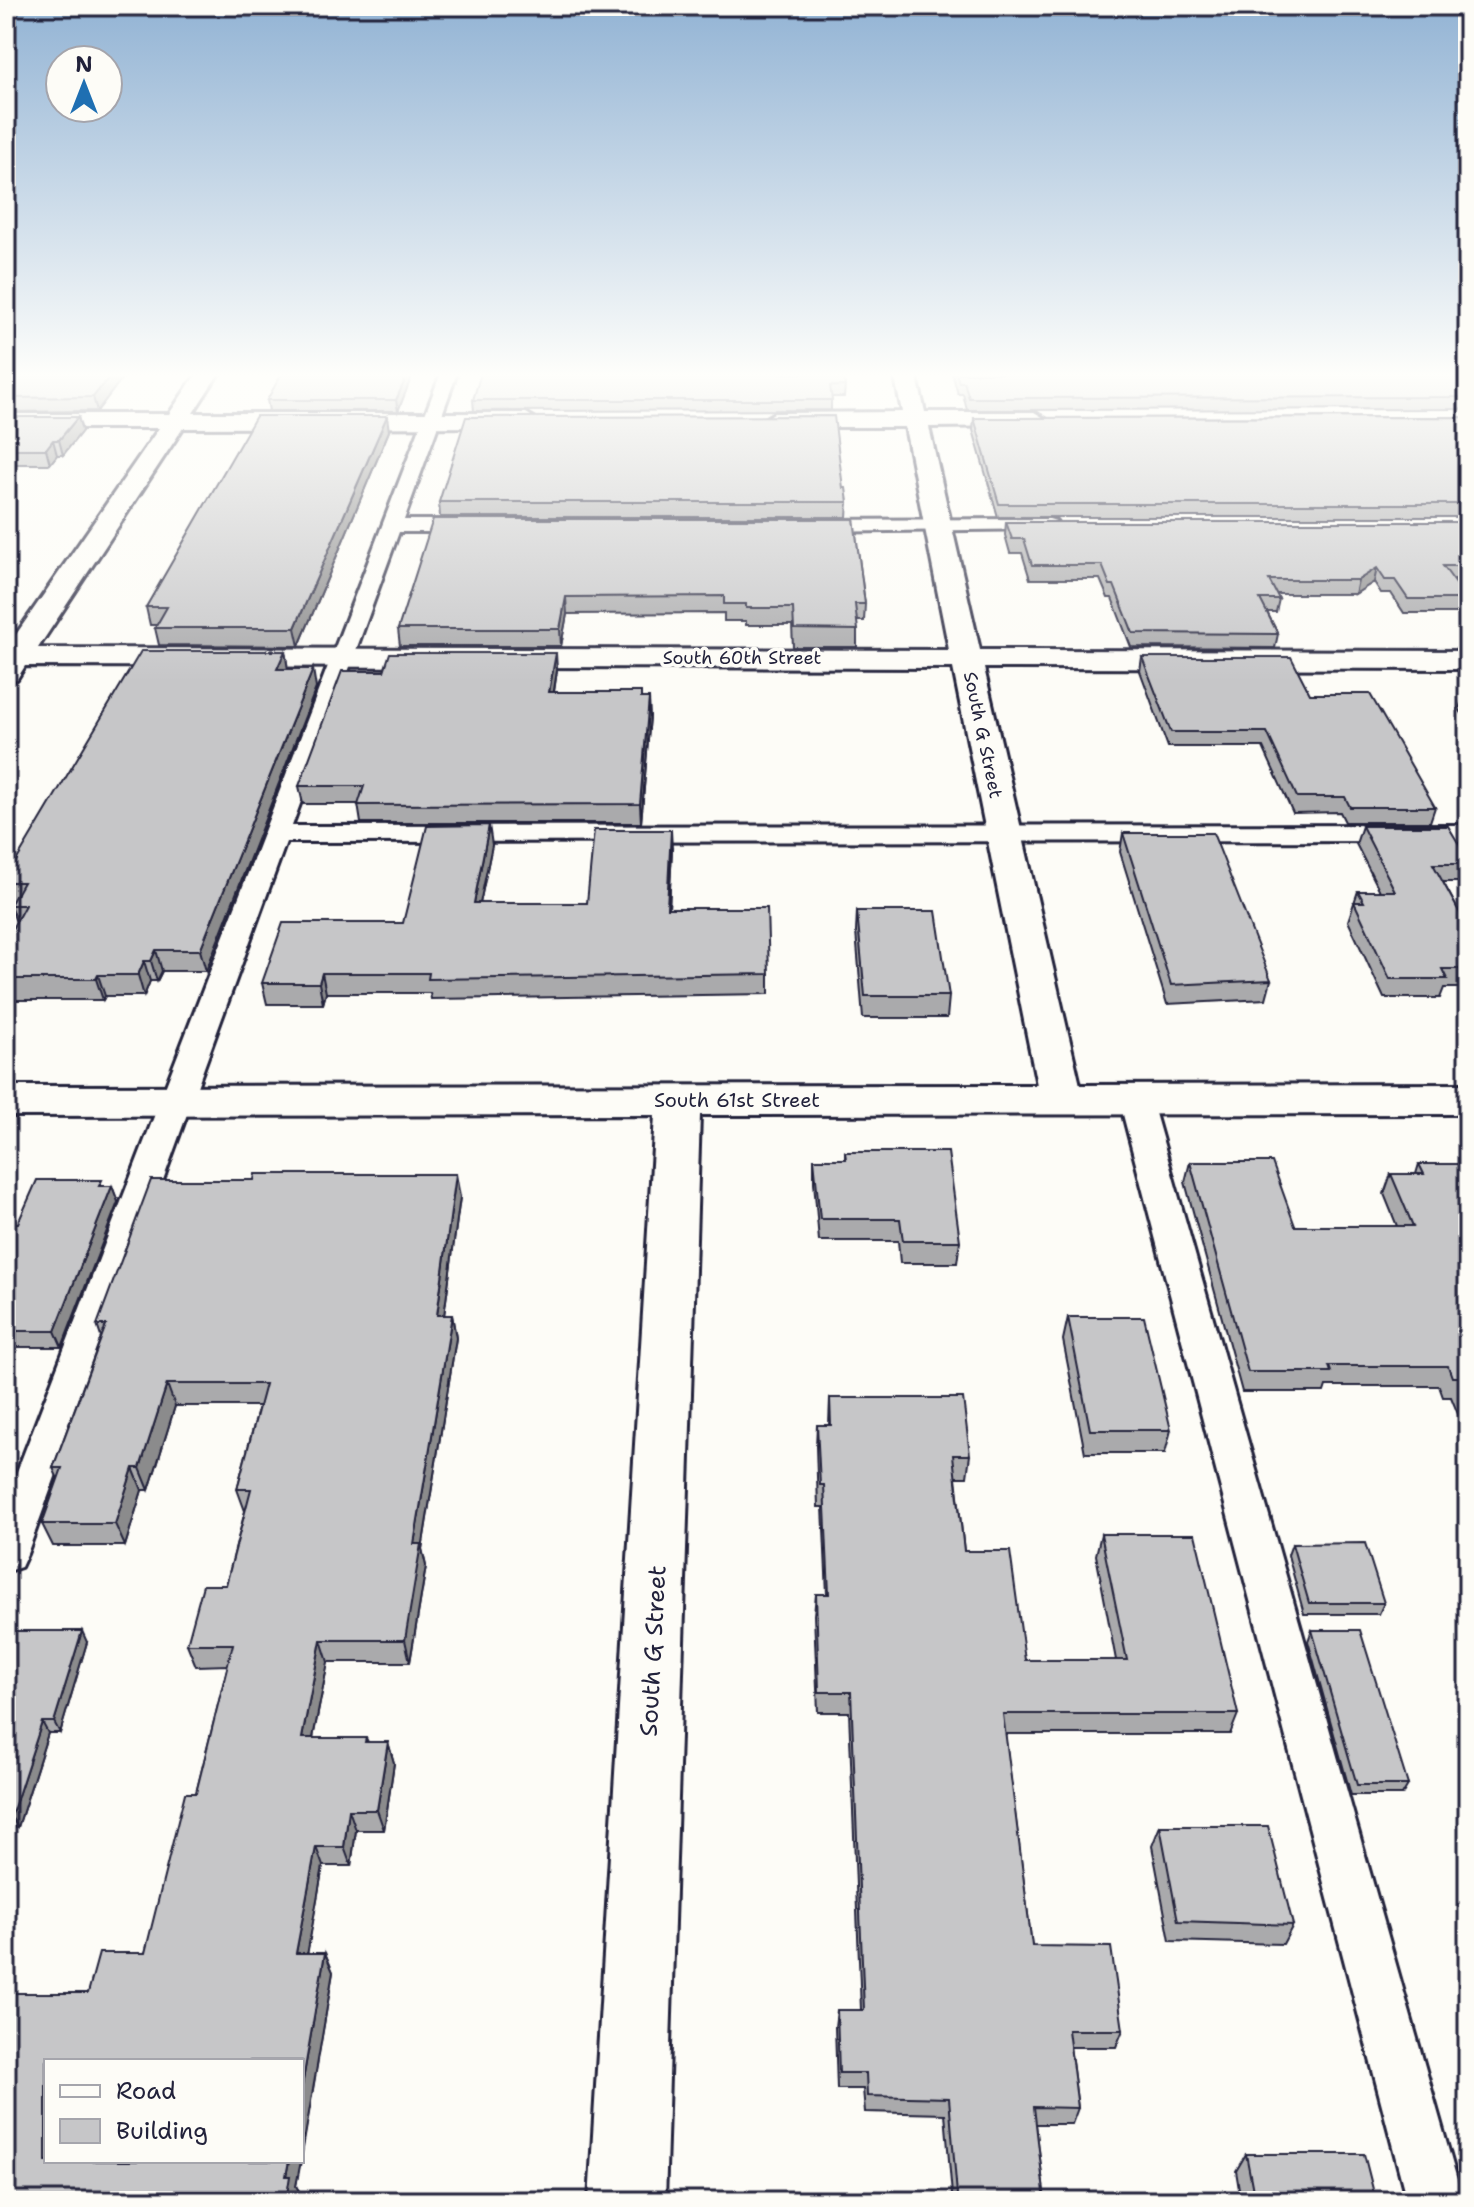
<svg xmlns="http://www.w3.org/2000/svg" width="1474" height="2207" font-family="'Shantell Sans',sans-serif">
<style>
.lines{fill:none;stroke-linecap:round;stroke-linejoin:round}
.service-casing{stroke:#22223b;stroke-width:6}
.minor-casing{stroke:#22223b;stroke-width:6}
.service{fill:#fdfcf7;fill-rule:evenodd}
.minor{fill:#fdfcf7;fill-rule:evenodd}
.wall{fill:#aaaaac;stroke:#22223b;stroke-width:2}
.shaded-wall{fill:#8b8b8c;stroke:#22223b;stroke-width:2}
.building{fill:#c6c6c8;stroke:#22223b;stroke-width:2}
.labels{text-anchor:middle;stroke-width:7;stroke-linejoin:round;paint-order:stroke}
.far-street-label{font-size:18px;fill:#22223b;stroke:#fdfcf7}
.street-label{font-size:20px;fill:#22223b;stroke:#fdfcf7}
.near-street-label{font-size:24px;fill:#22223b;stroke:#fdfcf7}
</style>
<rect width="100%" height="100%" fill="#fdfcf7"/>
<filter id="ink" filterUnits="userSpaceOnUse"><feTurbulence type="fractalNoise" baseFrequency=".0125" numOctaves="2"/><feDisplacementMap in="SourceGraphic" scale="16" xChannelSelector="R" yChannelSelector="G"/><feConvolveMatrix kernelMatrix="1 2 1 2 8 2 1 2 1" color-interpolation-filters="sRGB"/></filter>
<g filter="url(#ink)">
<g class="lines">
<defs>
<path id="service" d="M 441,373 L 457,373 L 404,520 L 473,520 L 483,526 L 473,532 L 399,532 L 292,826 L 1468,825 L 1468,841 L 286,842 L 27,1554 L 21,1567 L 6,1572 L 6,1500 Z
M 1049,519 L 1056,521 L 1059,525 L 1056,529 L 811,532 L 801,526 L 811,520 Z
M 1135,1088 L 1146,1091 L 1151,1099 L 1463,2201 L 1407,2201 L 1119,1099 L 1124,1091 Z"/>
<path id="minor" d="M 197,373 L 219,373 L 193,413 L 526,413 L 538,420 L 526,427 L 183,428 L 38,648 L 949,650 L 905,427 L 774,427 L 762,420 L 774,413 L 902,412 L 894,373 L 916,373 L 925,412 L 1034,412 L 1046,419 L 1034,426 L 929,427 L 980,650 L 1468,651 L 1468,669 L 984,668 L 1080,1085 L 1468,1084 L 1468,1114 L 700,1115 L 665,2201 L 589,2201 L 655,1115 L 6,1116 L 6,1086 L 1037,1085 L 953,668 L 25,666 L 17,679 L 6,681 L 6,649 L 159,428 L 6,428 L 6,414 L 169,414 Z"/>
</defs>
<use href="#service" class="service-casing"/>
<use href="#minor" class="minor-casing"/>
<use href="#service" class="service"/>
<use href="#minor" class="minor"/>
</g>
<path class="wall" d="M 6,373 L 126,373 L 97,411 L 6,412 Z
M 413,373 L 398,411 L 269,411 L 267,400 Z
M 952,373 L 1468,373 L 1468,409 L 967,410 L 963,394 L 958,394 Z
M 845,386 L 844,397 L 831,397 L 831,410 L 474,411 L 473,400 Z
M 6,417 L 78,417 L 82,431 L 63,455 L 57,455 L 50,464 L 6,464 Z
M 1468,417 L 1468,517 L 998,517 L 973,430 L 974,418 Z
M 389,431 L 299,646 L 159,645 L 155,628 L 157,625 L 150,625 L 146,607 Z
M 843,488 L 848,502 L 847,517 L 440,517 L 439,502 Z
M 854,519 L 865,604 L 864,621 L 857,621 L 857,647 L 793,647 L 792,625 L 746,625 L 746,621 L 724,621 L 724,613 L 567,614 L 561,646 L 400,646 L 398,629 Z
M 1006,522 L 1468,522 L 1468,579 L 1453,579 L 1467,599 L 1463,613 L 1404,613 L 1391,593 L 1381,593 L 1374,582 L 1355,594 L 1277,594 L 1279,599 L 1276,612 L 1267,612 L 1278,634 L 1275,648 L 1131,647 L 1112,598 L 1108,598 L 1100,579 L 1030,579 L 1022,553 L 1010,553 L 1005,535 Z
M 285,651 L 288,669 L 316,688 L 206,971 L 162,971 L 157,981 L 150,981 L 144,996 L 105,996 L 103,1000 L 11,1000 L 6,988 L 6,940 L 16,922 L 10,905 L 11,903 L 6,890 L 6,878 Z
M 1142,657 L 1310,694 L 1435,807 L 1430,822 L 1345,822 L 1340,812 L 1293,813 L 1263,747 L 1168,747 L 1140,671 Z
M 557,670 L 554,692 L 642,698 L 650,716 L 641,823 L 361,823 L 358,804 L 303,804 L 299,786 Z
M 1465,691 L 1468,691 L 1468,722 L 1459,709 Z
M 1362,826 L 1468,859 L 1468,872 L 1464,882 L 1443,882 L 1468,928 L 1468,988 L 1444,988 L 1440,998 L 1384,998 L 1348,921 L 1358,891 L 1380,891 L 1356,844 Z
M 1123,833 L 1271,980 L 1266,999 L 1167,1004 L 1120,852 Z
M 492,845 L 480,903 L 587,903 L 672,849 L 669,908 L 769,974 L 769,994 L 431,999 L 430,993 L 326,993 L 323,1004 L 267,1004 L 262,983 L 403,923 Z
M 857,911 L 949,996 L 947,1018 L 863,1018 L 856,932 Z
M 845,1152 L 960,1241 L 957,1263 L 900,1263 L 898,1241 L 819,1241 L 814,1182 L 814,1159 L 845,1159 Z
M 1190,1162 L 1295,1226 L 1397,1226 L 1384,1194 L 1391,1174 L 1416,1174 L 1419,1164 L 1468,1164 L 1468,1438 L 1451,1397 L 1443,1397 L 1439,1386 L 1326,1386 L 1324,1392 L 1242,1392 L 1185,1182 Z
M 104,1186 L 112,1186 L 118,1202 L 62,1347 L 6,1347 L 6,1225 L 18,1223 Z
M 460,1197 L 444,1315 L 452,1315 L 456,1338 L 422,1549 L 426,1566 L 410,1662 L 328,1662 L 313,1738 L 366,1738 L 368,1742 L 388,1742 L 394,1763 L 384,1830 L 356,1830 L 351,1866 L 323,1866 L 307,1953 L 325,1953 L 333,1972 L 296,2186 L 299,2191 L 298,2201 L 6,2201 L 88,1993 L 145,1953 L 196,1793 L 228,1665 L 196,1666 L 187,1644 L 226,1585 L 245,1511 L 237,1489 L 259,1406 L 175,1406 L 149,1490 L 142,1490 L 125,1546 L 53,1546 L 42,1524 L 58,1479 L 53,1468 L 101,1337 L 97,1325 Z
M 1068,1317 L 1171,1430 L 1165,1453 L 1085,1453 L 1063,1340 Z
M 830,1398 L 970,1455 L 967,1477 L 956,1477 L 964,1551 L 1025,1660 L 1116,1660 L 1096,1555 L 1101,1534 L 1238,1714 L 1230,1734 L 1005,1734 L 1032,1946 L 1123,2030 L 1116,2047 L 1070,2047 L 1078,2108 L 1072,2124 L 1036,2124 L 1045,2201 L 876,2201 L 877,2195 L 952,2195 L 945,2114 L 865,2112 L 863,2089 L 837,2089 L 835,2027 L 837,2010 L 861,2010 L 849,1712 L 818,1712 L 814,1615 L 816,1594 L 827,1594 L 823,1507 L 818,1507 L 816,1446 L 817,1425 L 829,1425 Z
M 1292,1544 L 1384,1603 L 1379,1614 L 1304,1614 L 1288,1555 Z
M 1312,1630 L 1408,1785 L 1402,1795 L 1351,1795 L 1308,1641 Z
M 87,1642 L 60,1733 L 48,1733 L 18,1827 L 6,1827 L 6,1648 Z
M 1160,1826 L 1293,1925 L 1283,1944 L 1170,1941 L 1152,1846 Z
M 1246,2154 L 1376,2201 L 1241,2201 L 1236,2171 Z"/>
<path class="shaded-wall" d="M 112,373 L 126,373 L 97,411 L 93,397 Z
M 408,373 L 413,373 L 398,411 L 396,400 Z
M 387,416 L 389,431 L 299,646 L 295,628 Z
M 78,417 L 82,431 L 63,455 L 59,440 Z
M 53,440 L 57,455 L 50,464 L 46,449 Z
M 1377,568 L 1374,582 L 1355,594 L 1358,580 Z
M 566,597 L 567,614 L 561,646 L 560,629 Z
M 285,651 L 288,670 L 277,669 Z
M 556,653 L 557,670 L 551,710 L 549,692 Z
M 313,669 L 316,688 L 206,971 L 200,950 Z
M 649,698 L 650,716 L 641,823 L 640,804 Z
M 489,825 L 492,845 L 476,923 L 474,903 Z
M 671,830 L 672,849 L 668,928 L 667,908 Z
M 156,950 L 162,971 L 157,981 L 151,961 Z
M 144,961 L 150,981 L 144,996 L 138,975 Z
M 322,973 L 326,993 L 323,1004 L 319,983 Z
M 98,975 L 105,996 L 103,1000 L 96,979 Z
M 456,1174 L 460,1197 L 441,1338 L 437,1315 Z
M 112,1186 L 118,1202 L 62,1347 L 55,1331 Z
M 452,1315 L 456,1338 L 422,1549 L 426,1566 L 410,1662 L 405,1640 L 414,1544 Z
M 167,1384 L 175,1406 L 149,1490 L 140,1468 Z
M 133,1468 L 142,1490 L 125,1546 L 115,1524 Z
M 82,1631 L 87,1642 L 60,1733 L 54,1722 Z
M 321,1640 L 328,1662 L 309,1758 L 302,1738 Z
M 42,1722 L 48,1733 L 18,1827 L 11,1817 Z
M 388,1742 L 394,1763 L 384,1830 L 377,1810 Z
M 349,1810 L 356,1830 L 351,1866 L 344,1847 Z
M 316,1847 L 323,1866 L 304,1972 L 296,1953 Z
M 325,1953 L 333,1972 L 302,2154 L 302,2086 Z
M 289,2161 L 301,2161 L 296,2186 L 299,2191 L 298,2201 L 286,2201 L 286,2176 Z"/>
<path class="building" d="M 6,373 L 112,373 L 93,397 L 6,398 Z
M 282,373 L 408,373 L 396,400 L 267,400 Z
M 481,373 L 843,373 L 845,386 L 830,386 L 832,400 L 473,400 Z
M 956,373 L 1468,373 L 1468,397 L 969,398 L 964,382 L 959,382 Z
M 256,416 L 387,416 L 295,628 L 155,628 L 167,607 L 146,607 Z
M 834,416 L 843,488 L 846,488 L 848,502 L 439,502 L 466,417 Z
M 6,417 L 78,417 L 59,440 L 53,440 L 46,449 L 6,449 Z
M 1468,417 L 1468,504 L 999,504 L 974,418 Z
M 433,519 L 854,519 L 865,604 L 855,604 L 858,630 L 794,629 L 793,608 L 746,608 L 746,604 L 724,604 L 724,596 L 566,597 L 560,629 L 398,629 Z
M 1006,522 L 1468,522 L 1468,566 L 1443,566 L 1467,599 L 1408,599 L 1395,580 L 1385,580 L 1377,568 L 1358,580 L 1269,580 L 1279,599 L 1260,599 L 1278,634 L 1133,633 L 1114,585 L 1110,585 L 1102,565 L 1032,565 L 1024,539 L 1012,539 Z
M 141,651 L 285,651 L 277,669 L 313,669 L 200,950 L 156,950 L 151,961 L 144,961 L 138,975 L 98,975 L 96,979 L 6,979 L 6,974 L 9,968 L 6,968 L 6,940 L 25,905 L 10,905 L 23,882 L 6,882 L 6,878 Z
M 390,653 L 556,653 L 549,692 L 641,692 L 641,698 L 649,698 L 640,804 L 358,805 L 364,786 L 299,786 L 342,671 L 384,671 Z
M 1142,657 L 1291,657 L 1310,694 L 1370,694 L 1435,807 L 1350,807 L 1345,797 L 1297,797 L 1267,732 L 1171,732 Z
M 489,825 L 474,903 L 587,903 L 594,830 L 671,830 L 667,908 L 767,908 L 769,974 L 428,979 L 429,973 L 322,973 L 319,983 L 262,983 L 283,923 L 403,923 L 427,826 Z
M 1362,826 L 1448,826 L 1468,859 L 1468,864 L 1433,864 L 1468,928 L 1468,969 L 1442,969 L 1447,979 L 1390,979 L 1354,902 L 1364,902 L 1358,891 L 1395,891 Z
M 1123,833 L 1213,833 L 1271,980 L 1171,985 Z
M 857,911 L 936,911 L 949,996 L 865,996 Z
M 845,1152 L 948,1152 L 960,1241 L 903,1241 L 900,1219 L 820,1219 L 814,1159 L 846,1159 Z
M 1190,1162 L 1272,1162 L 1295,1226 L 1413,1226 L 1391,1174 L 1424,1174 L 1419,1164 L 1468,1164 L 1468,1395 L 1461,1377 L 1452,1377 L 1448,1366 L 1329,1366 L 1331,1372 L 1248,1372 Z
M 255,1174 L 456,1174 L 437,1315 L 452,1315 L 414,1544 L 421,1544 L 405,1640 L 321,1640 L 302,1738 L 366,1738 L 365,1742 L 388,1742 L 377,1810 L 349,1810 L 344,1847 L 316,1847 L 296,1953 L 325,1953 L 302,2086 L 302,2061 L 46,2061 L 46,2161 L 289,2161 L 286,2176 L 290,2176 L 286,2201 L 6,2201 L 6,1993 L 88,1993 L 99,1953 L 145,1953 L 185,1793 L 196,1793 L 233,1644 L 187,1644 L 203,1585 L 226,1585 L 251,1489 L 237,1489 L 265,1384 L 167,1384 L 140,1468 L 133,1468 L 115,1524 L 42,1524 L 62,1468 L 53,1468 L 106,1325 L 97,1325 L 151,1180 L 254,1180 Z
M 37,1180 L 102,1180 L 99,1186 L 112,1186 L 55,1331 L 6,1331 L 6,1225 L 7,1223 L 18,1223 Z
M 1068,1317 L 1144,1317 L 1171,1430 L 1090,1430 Z
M 830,1398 L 963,1398 L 970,1455 L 953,1455 L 964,1551 L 1010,1551 L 1025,1660 L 1127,1660 L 1101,1534 L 1195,1534 L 1238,1714 L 1003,1714 L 1032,1946 L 1111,1947 L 1123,2030 L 1068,2030 L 1078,2108 L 1034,2107 L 1045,2201 L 878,2201 L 877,2195 L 957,2195 L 949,2098 L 867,2096 L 866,2073 L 839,2073 L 837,2010 L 864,2010 L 851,1692 L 819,1692 L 816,1594 L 829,1594 L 824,1485 L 820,1485 L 817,1425 L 831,1425 Z
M 1365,1543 L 1384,1603 L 1309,1603 L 1292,1544 Z
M 1312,1630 L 1360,1630 L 1408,1785 L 1357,1785 Z
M 12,1631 L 82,1631 L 54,1722 L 42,1722 L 11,1817 L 6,1817 L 6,1648 Z
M 1160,1826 L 1268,1826 L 1293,1925 L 1178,1921 Z
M 1246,2154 L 1364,2154 L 1376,2201 L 1255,2201 Z"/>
</g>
<linearGradient id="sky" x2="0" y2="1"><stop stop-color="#92b3d4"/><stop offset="0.55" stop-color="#fefefb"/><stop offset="1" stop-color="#fefefb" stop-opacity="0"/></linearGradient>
<rect width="1474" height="682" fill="url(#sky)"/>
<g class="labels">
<g class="far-street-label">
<text x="742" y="664">South 60th Street</text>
<text transform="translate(983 735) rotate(78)" y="6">South G Street</text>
</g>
<g class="street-label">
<text x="737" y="1107">South 61st Street</text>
</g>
<g class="near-street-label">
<text transform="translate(653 1651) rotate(-87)" y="8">South G Street</text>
</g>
</g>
<rect width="1474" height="2207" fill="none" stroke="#fdfcf7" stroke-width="32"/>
<rect x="16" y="16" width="1442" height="2175" fill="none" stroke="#22223b" stroke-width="3" filter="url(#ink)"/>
<rect x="44" y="2059" width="260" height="104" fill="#fdfcf7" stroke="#a5a5ac" stroke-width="2"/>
<rect x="60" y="2085" width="40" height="12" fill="#fdfcf7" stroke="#a5a5ac" stroke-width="2"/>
<text x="116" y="2099" font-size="24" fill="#22223b">Road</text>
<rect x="60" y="2119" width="40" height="24" fill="#c6c6c8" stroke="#a5a5ac" stroke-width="2"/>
<text x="116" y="2139" font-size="24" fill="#22223b">Building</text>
<g transform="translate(84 84)"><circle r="38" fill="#fdfcf7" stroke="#a5a5ac" stroke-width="2"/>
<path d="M0-6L14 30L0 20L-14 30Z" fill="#1f6fb2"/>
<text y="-12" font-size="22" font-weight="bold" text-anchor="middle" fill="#22223b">N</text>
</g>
</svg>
